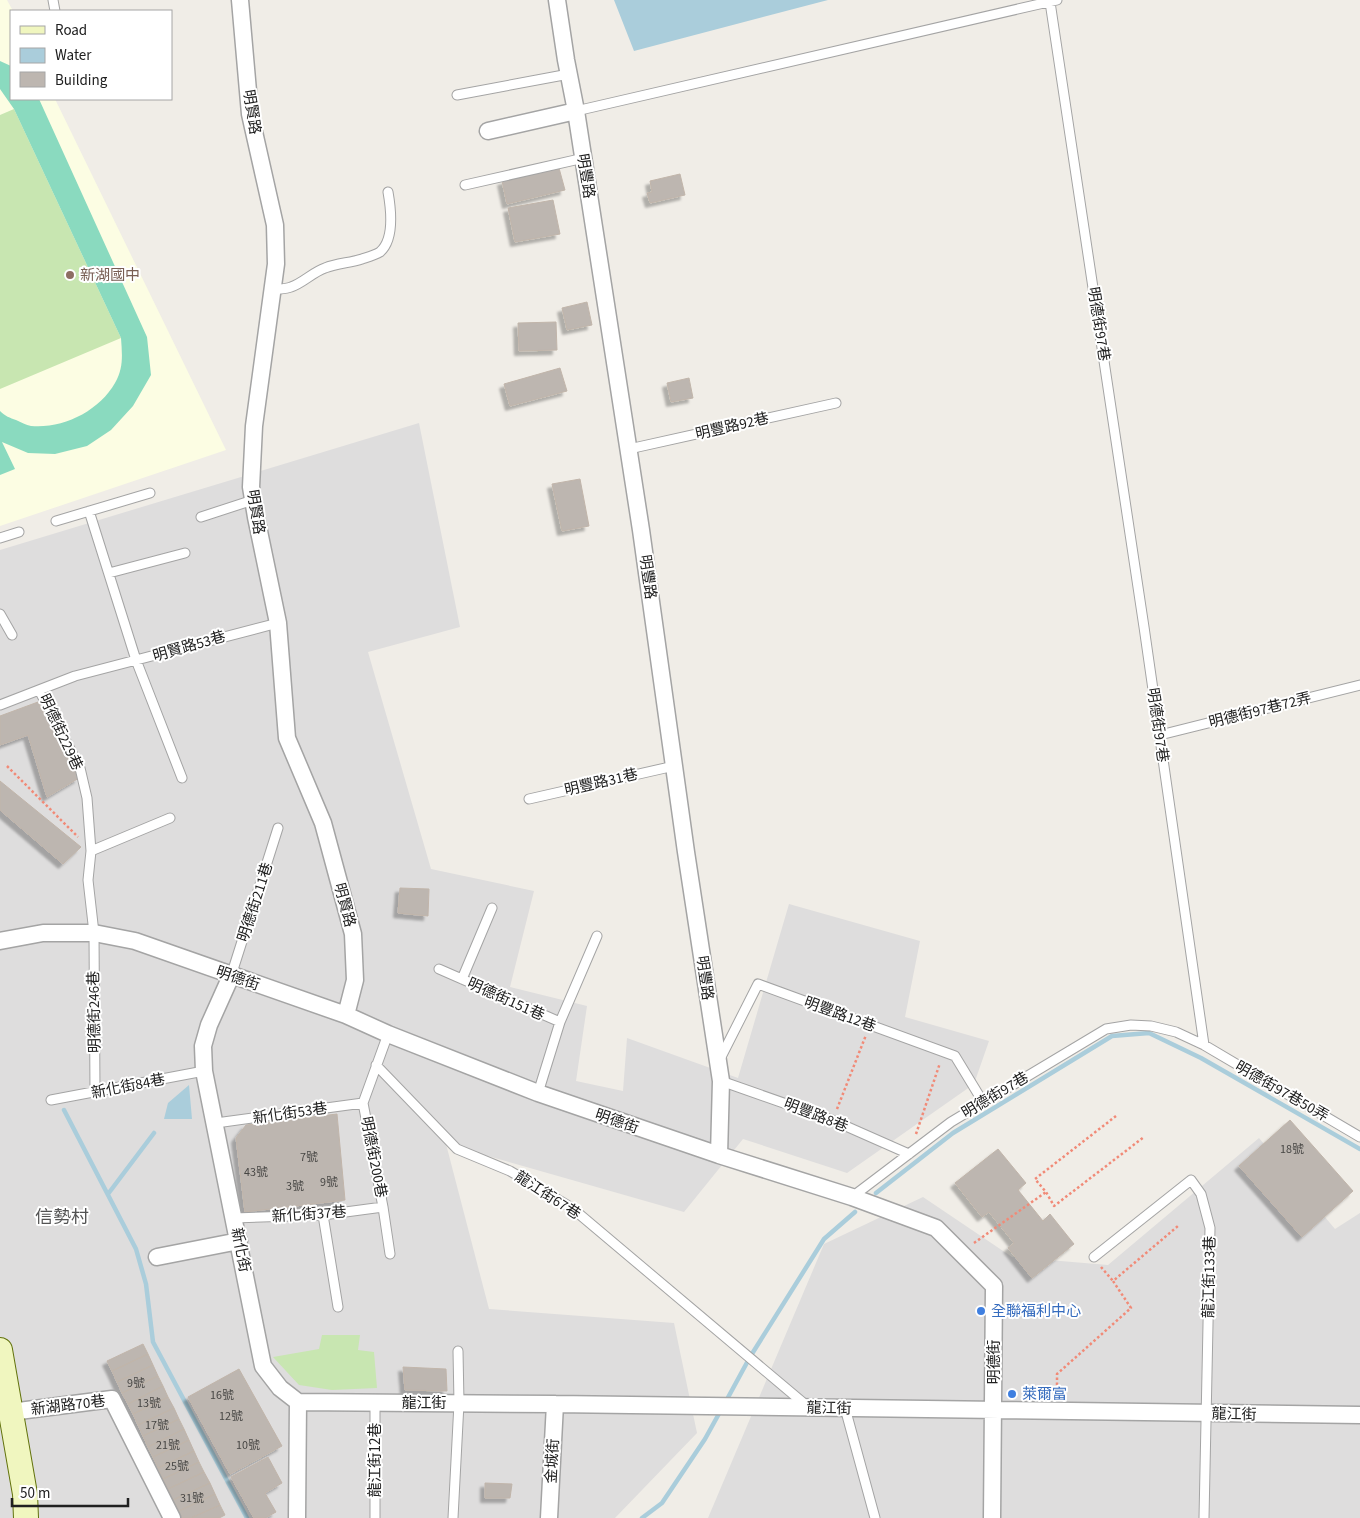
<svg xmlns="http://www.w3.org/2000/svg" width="1360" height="1518" font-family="'Source Sans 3','Noto Sans TC',sans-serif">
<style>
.residential{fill:#dedddd}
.education{fill:#fcfde3}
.grass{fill:#c8e6b1}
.pitch{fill:#8adabf}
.water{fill:#aacddb}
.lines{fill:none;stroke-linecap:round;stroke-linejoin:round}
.stream{stroke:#aacddb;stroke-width:4.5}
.building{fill:#bdb6b0;stroke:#c1b5aa;filter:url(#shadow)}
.lane-casing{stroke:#a4a4a4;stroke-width:11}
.street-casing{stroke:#a4a4a4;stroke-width:19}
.secondary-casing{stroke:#62720c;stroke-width:26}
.path{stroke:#f18a77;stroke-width:2.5;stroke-dasharray:2.5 2.5;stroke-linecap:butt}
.lane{stroke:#fff;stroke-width:9}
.street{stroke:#fff;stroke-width:16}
.secondary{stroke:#f0f6bf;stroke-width:24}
.education-dot{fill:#8d6e63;stroke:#fff;stroke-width:2}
.shop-dot{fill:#3f7fe0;stroke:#fff;stroke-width:2}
.labels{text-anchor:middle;stroke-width:4;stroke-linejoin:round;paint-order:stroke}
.number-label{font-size:12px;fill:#474644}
.street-label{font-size:15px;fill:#202020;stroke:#fff}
.education-label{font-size:15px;fill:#785e54;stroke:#fff;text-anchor:start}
.shop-label{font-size:15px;fill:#366cbe;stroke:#fff;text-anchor:start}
.quarter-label{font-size:18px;fill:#535353;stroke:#fff}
</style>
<defs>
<filter id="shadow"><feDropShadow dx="-4.5" dy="4.5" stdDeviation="1" flood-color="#0004"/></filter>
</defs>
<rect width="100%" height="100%" fill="#f0ede7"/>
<path class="residential" d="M 419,423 L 460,627 L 368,652 L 431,869 L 534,891 L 510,987 L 587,1006 L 576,1081 L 623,1091 L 627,1038 L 738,1078 L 789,904 L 920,941 L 905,1017 L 989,1041 L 974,1084 L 847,1173 L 743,1139 L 684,1212 L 446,1144 L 489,1309 L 674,1323 L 697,1433 L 615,1518 L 0,1518 L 0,550 Z
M 1259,1138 L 1335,1229 L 1360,1213 L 1360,1518 L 708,1518 L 824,1244 L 923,1197 L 1012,1257 L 1108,1265 Z"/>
<path class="education" d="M 0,0 L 7,0 L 13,11 L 11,11 L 11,99 L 55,99 L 226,450 L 0,526 Z"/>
<path class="grass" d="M 14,109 L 121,338 L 0,389 L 0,115 Z
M 322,1335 L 360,1335 L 358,1350 L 374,1352 L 377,1388 L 332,1390 L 299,1385 L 273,1357 L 319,1349 Z"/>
<path class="pitch" d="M 0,61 L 11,66 L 11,99 L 39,99 L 147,337 L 151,375 L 133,406 L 111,430 L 87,446 L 55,454 L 28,453 L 2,442 L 15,469 L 0,475 L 0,411 C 5,416 10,418 16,420 C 21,422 26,425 31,426 C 63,429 99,411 115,383 C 124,368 122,353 121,338 L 14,109 L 0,89 Z"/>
<path class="water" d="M 614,0 L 828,0 L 634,51 Z
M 189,1085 L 192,1119 L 164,1119 L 168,1103 Z"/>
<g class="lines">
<path class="stream" d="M 64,1110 L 136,1249 L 146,1284 L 153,1342 L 247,1518
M 876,1193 L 953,1133 L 1112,1036 L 1149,1033 L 1201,1058 L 1360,1149
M 108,1194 L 154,1133
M 725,1403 L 750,1357 L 824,1239 L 855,1212
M 642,1518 L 662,1503 L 705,1439 L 721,1410"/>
</g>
<path class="building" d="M 559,168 L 565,190 L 507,204 L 502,181 Z
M 680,174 L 685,195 L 650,203 L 647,193 L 652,192 L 650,181 Z
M 553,200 L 560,234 L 515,242 L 508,208 Z
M 587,302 L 592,325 L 567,330 L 562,308 Z
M 556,322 L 557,350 L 519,351 L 518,323 Z
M 560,368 L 567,391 L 510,406 L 504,384 Z
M 689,378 L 693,398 L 671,402 L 667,383 Z
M 580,479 L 589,526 L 562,531 L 552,484 Z
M 38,702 L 79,778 L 47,797 L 28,735 L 0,745 L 0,716 Z
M 0,781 L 81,847 L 63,864 L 0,810 Z
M 400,888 L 429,889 L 428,916 L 398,913 Z
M 337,1114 L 345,1200 L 245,1212 L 236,1138 L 246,1125 Z
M 1290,1120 L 1353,1191 L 1302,1237 L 1239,1166 Z
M 998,1149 L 1026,1183 L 1018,1190 L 1043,1221 L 1050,1214 L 1074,1244 L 1032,1278 L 1008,1248 L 1014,1243 L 989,1212 L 982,1217 L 955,1183 Z
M 143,1344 L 148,1354 L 112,1371 L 107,1361 Z
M 148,1354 L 153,1365 L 117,1382 L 112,1371 Z
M 153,1365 L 158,1376 L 122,1393 L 117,1382 Z
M 403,1367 L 446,1369 L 447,1391 L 405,1390 Z
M 239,1369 L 282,1446 L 230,1474 L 188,1397 Z
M 158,1376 L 163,1386 L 128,1404 L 122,1393 Z
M 163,1386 L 168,1397 L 133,1414 L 128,1404 Z
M 168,1397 L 174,1408 L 138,1425 L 133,1414 Z
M 174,1408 L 179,1419 L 143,1436 L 138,1425 Z
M 179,1419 L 184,1429 L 148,1447 L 143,1436 Z
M 184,1429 L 189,1440 L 153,1457 L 148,1447 Z
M 189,1440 L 194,1451 L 158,1468 L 153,1457 Z
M 194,1451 L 199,1462 L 163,1479 L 158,1468 Z
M 268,1457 L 282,1483 L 265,1493 L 276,1512 L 265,1518 L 254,1518 L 231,1477 Z
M 199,1462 L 204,1472 L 168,1489 L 163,1479 Z
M 204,1472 L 210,1483 L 173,1500 L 168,1489 Z
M 210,1483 L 215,1494 L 179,1511 L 173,1500 Z
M 485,1483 L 512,1484 L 510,1498 L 485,1498 Z
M 215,1494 L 220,1505 L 191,1518 L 182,1518 L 179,1511 Z
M 220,1505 L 225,1515 L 219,1518 L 191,1518 Z"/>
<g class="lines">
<defs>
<path id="lane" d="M 53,0 L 55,11
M 1050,2 L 1144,627 L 1204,1045
M 457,95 L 569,74
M 576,111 L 1057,0
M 465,185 L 584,158
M 272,290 C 278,289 286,289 291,287 C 303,283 313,272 325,268 C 337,263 350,263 362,259 C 368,257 375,255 380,252 C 395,239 391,209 388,192
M 629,449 L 836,403
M 89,511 L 136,660 L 182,778
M 201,517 L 253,500
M 56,521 L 150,493
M 0,538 L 19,532
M 109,573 L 185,553
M 0,614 L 12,635
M 39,690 L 80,768 L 87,798 L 91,851 L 88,880 L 94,933 L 95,1092
M 0,705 L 75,676 L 278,623
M 1160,735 L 1360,685
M 529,799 L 674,766
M 91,851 L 170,818
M 439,969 L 560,1022 L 538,1093
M 231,976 L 278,828
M 462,979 L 492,908
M 560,1022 L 597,936
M 388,1034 L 363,1103 L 383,1207 L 390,1254
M 720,1059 L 758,984 L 955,1056 L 983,1102
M 376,1065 L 457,1149 L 510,1171 L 572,1208 L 807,1406
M 721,1081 L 832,1120 L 909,1154
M 51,1100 L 204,1071
M 216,1123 L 363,1103
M 852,1197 L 951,1122 L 1106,1029 L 1131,1025 L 1151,1026 L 1176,1032 L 1204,1045 L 1360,1137
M 323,1215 L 338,1307
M 234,1218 L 323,1215 L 383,1207
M 1094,1257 L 1191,1180 L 1201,1194 L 1210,1228 L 1204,1518
M 375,1403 L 375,1518
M 845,1408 L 875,1518
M 453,1518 L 459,1403 L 458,1351"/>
<path id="street" d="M 240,0 L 250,114 L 275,225 L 276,264 L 254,426 L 251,487 L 256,517 L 278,623 L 287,738 L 323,823 L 353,934 L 355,980 L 346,1015
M 557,0 L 566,60 L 576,111 L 641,530 L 686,852 L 721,1081 L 719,1155
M 488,131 L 576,111
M 0,941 L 43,933 L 94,933 L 135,941 L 346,1015 L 388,1034 L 538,1093 L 719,1155 L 852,1197 L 936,1228 L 994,1286 L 992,1518
M 231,976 L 209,1025 L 203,1046 L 204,1071 L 263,1366 L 280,1388 L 298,1402
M 157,1257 L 239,1241
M 298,1402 L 555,1404 L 1360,1415
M 11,1412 L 112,1399 L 172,1518
M 297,1518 L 298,1402
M 549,1518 L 555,1404"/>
<path id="secondary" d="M 0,1350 L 25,1494 L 26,1518"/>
</defs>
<use href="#lane" class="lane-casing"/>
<use href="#street" class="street-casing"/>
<use href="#secondary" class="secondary-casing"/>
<path class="path" d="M 7,766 L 78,837
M 837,1109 L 866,1035
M 1116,1116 L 1035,1179 L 1046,1192 L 1054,1206 L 1144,1137
M 916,1134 L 940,1063
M 974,1243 L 1046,1192
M 1101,1267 L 1113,1281
M 1057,1395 L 1057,1374 L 1131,1308 L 1113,1281 L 1178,1226"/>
<use href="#lane" class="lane"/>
<use href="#street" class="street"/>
<use href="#secondary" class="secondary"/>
</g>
<circle class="education-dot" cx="70" cy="275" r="5"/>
<g class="shop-dot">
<circle cx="981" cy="1311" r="5"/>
<circle cx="1012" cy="1394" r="5"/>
</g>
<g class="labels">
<g class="number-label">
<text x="1292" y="1153">18號</text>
<text x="309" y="1161">7號</text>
<text x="256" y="1176">43號</text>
<text x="329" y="1186">9號</text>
<text x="295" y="1190">3號</text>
<text x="136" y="1387">9號</text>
<text x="222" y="1399">16號</text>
<text x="149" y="1407">13號</text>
<text x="231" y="1420">12號</text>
<text x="157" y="1429">17號</text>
<text x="168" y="1449">21號</text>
<text x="248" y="1449">10號</text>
<text x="177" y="1470">25號</text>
<text x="192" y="1502">31號</text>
</g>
<g class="street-label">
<text transform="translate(252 112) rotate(81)" y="5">明賢路</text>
<text transform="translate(586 176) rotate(81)" y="5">明豐路</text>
<text transform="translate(1099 324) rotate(81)" y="5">明德街97巷</text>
<text transform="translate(732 426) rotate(-13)" y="5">明豐路92巷</text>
<text transform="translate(256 512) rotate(81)" y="5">明賢路</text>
<text transform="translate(648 577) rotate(82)" y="5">明豐路</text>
<text transform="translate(189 646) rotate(-16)" y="5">明賢路53巷</text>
<text transform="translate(1260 710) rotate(-14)" y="5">明德街97巷72弄</text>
<text transform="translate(1158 725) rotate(82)" y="5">明德街97巷</text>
<text transform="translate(61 732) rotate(65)" y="5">明德街229巷</text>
<text transform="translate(601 782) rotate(-13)" y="5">明豐路31巷</text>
<text transform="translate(255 902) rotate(-72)" y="5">明德街211巷</text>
<text transform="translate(345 905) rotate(75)" y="5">明賢路</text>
<text transform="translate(238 978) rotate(19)" y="5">明德街</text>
<text transform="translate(705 978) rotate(82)" y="5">明豐路</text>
<text transform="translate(506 999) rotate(24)" y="5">明德街151巷</text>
<text transform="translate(94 1012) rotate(-91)" y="5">明德街246巷</text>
<text transform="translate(840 1014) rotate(20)" y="5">明豐路12巷</text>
<text transform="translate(128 1086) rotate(-11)" y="5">新化街84巷</text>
<text transform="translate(1282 1091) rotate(30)" y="5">明德街97巷50弄</text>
<text transform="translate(995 1095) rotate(-31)" y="5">明德街97巷</text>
<text transform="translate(290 1113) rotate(-8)" y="5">新化街53巷</text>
<text transform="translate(816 1115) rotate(21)" y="5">明豐路8巷</text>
<text transform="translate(617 1121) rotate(19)" y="5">明德街</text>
<text transform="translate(374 1157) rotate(79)" y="5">明德街200巷</text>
<text transform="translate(548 1195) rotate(33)" y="5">龍江街67巷</text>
<text transform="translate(309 1214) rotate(-4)" y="5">新化街37巷</text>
<text transform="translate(241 1250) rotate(79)" y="5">新化街</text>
<text transform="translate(1209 1277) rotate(-89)" y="5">龍江街133巷</text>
<text transform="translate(994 1362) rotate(-90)" y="5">明德街</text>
<text x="424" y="1408">龍江街</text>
<text transform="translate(68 1405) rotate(-7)" y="5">新湖路70巷</text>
<text transform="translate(829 1408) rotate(1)" y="5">龍江街</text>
<text transform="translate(1234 1414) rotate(1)" y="5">龍江街</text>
<text transform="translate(375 1460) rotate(-90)" y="5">龍江街12巷</text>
<text transform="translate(552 1461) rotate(-87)" y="5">金城街</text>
</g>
<g class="education-label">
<text x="80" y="280">新湖國中</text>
</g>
<g class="shop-label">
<text x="991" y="1316">全聯福利中心</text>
<text x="1022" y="1399">萊爾富</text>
</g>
<g class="quarter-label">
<text x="62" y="1223">信勢村</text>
</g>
</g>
<rect x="10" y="10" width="162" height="90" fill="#ffffff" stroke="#a6a6a6"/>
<rect x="20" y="26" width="25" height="8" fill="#f0f6bf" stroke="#a6a6a6"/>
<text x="55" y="35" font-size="15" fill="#202020">Road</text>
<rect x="20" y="48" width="25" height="15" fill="#aacddb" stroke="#a6a6a6"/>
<text x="55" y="60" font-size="15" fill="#202020">Water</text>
<rect x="20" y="72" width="25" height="15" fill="#bdb6b0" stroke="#a6a6a6"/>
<text x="55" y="85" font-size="15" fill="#202020">Building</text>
<path d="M12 1498v8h116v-8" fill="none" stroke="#202020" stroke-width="2.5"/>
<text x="20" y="1498" font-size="15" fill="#202020" stroke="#ffffff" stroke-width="4" paint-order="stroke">50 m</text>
</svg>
